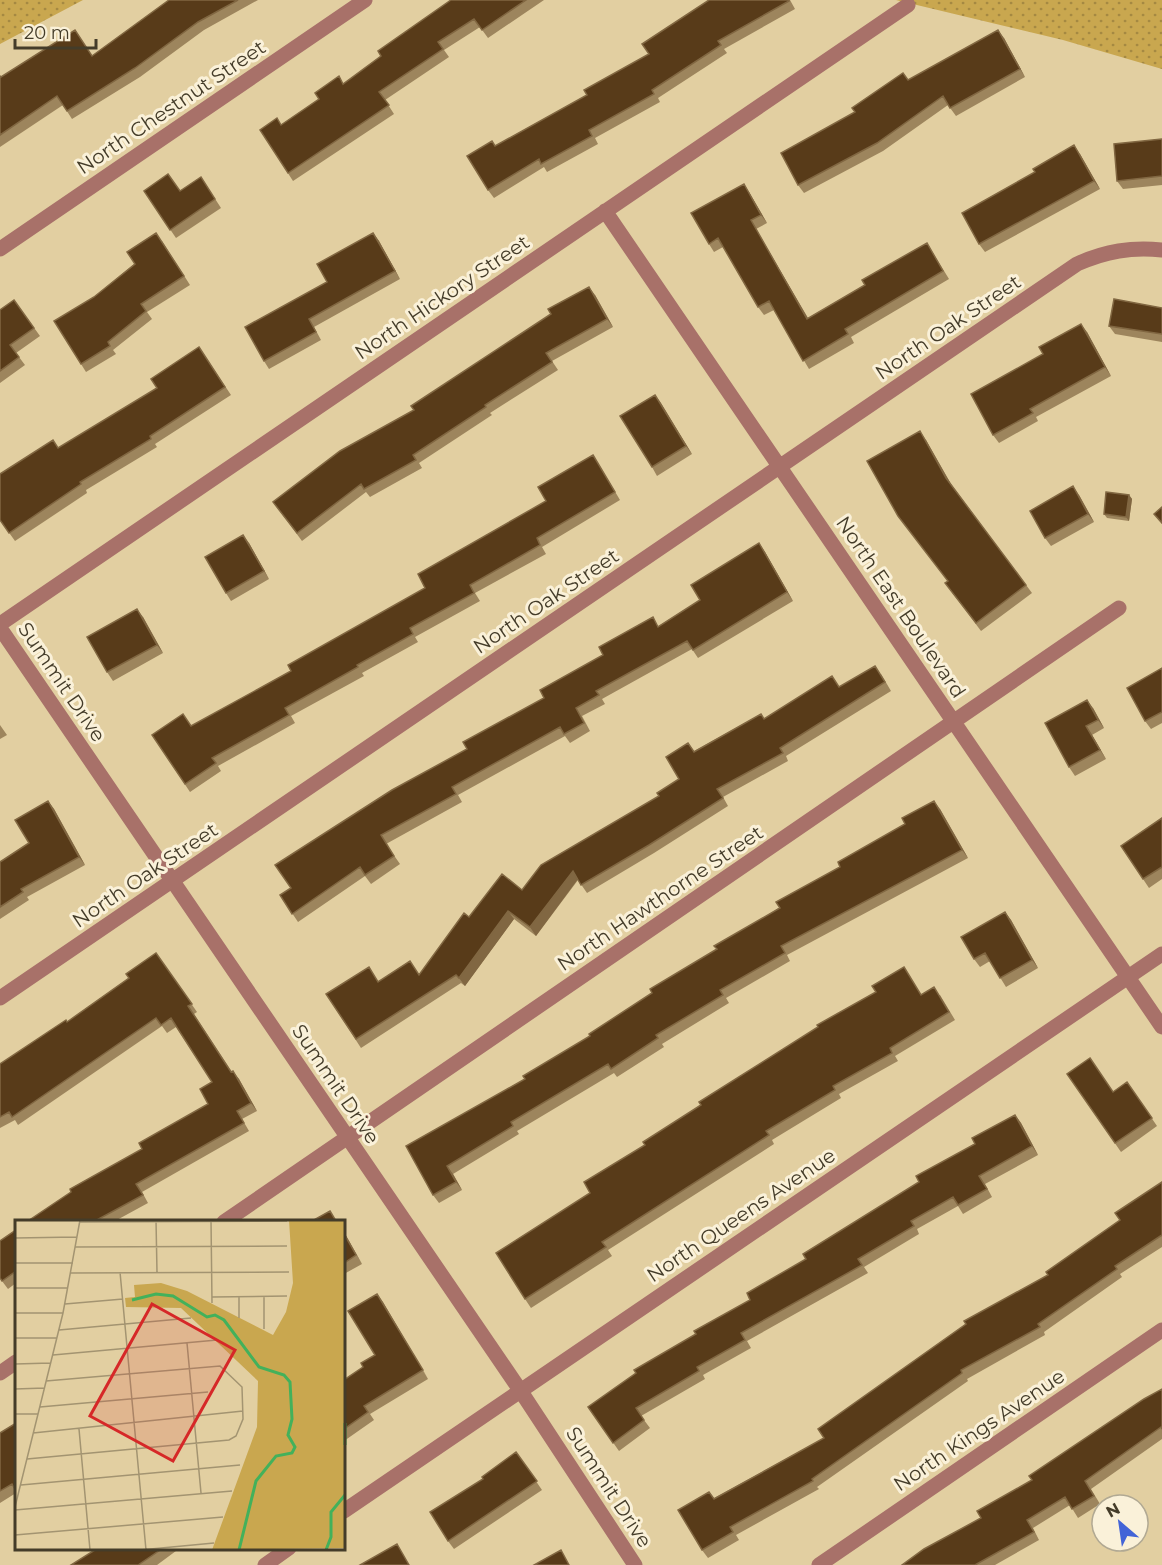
<svg xmlns="http://www.w3.org/2000/svg" width="1162" height="1565" font-family="Montserrat,sans-serif">
<style>
.park{fill:url(#park-dots)}
.lines{fill:none;stroke-linecap:round;stroke-linejoin:round}
.minor{stroke:#a87169;stroke-width:15}
.wall{fill:#9d855d}
.shaded-wall{fill:#816742}
.building{fill:#583b19;stroke:#816742;stroke-width:1.5}
.labels{text-anchor:middle;stroke-width:6;stroke-linejoin:round;paint-order:stroke}
.street-label{font-size:20px;fill:#443c29;stroke:#faf1d9}
.inset-river{fill:none;stroke:#43b15b;stroke-width:3}
.inset-road{fill:none;stroke:#a39471;stroke-width:1.5}
.view{fill:#d62828;fill-opacity:0.15;stroke:#d62828;stroke-width:3}
.inset-edge{fill:none;stroke:#443c29;stroke-width:3}
</style>
<defs>
<pattern id="park-dots" width="8" height="8" patternUnits="userSpaceOnUse" patternTransform="scale(1.5)"><rect width="8" height="8" fill="#c9a74f"/><path d="M2 2h.1M6 6h.1" fill="none" stroke="#a58942" stroke-width="1.8" stroke-linecap="round"/></pattern>
</defs>
<rect width="100%" height="100%" fill="#e2cfa1"/>
<path class="park" d="M 0,0 L 83,0 L 0,44 Z
M 896,0 L 1162,0 L 1162,69 L 1063,40 Z"/>
<g class="lines">
<path class="minor" d="M 605,211 L 1162,1027
M 0,249 L 365,0
M 0,624 L 908,5
M 0,628 L 520,1390 L 635,1565
M 0,998 L 1077,264 C 1106,251 1131,247 1162,250
M 224,1222 L 1119,608
M 0,1373 L 16,1362
M 344,1511 L 1162,954
M 265,1565 L 289,1548
M 819,1565 L 1162,1330"/>
</g>
<path class="wall" d="M 169,0 L 258,0 L 204,30 L 140,77 L 72,119 L 63,105 L 0,147 L 0,76 L 1,77 L 75,30 L 92,56 Z
M 451,0 L 544,0 L 488,38 L 480,27 L 444,50 L 449,57 L 385,100 L 394,114 L 293,181 L 260,130 L 282,124 L 344,84 L 381,56 Z
M 709,0 L 790,0 L 795,9 L 724,49 L 727,53 L 658,98 L 660,102 L 595,138 L 598,144 L 547,172 L 544,167 L 494,198 L 488,190 L 495,146 L 587,95 L 649,54 Z
M 1004,38 L 1025,77 L 956,116 L 948,105 L 883,151 L 804,193 L 798,185 L 855,112 L 908,80 Z
M 1162,140 L 1162,185 L 1123,189 L 1117,181 Z
M 1080,154 L 1100,189 L 985,252 L 979,244 Z
M 201,177 L 221,208 L 176,238 L 144,191 L 180,191 Z
M 749,192 L 767,223 L 756,229 L 808,318 L 865,285 L 927,243 L 949,279 L 851,337 L 854,343 L 809,369 L 774,310 L 764,315 L 758,307 L 723,247 L 714,252 L 709,244 Z
M 373,233 L 379,241 L 400,279 L 314,327 L 321,340 L 269,369 L 264,361 L 327,282 Z
M 162,241 L 190,285 L 147,312 L 152,319 L 113,350 L 116,354 L 86,372 L 81,364 L 94,297 Z
M 595,295 L 613,327 L 552,361 L 558,370 L 490,413 L 492,415 L 419,463 L 422,468 L 370,497 L 366,492 L 302,541 L 273,502 L 414,410 Z
M 14,300 L 40,336 L 16,353 L 25,365 L 0,383 L 0,310 Z
M 1162,308 L 1162,342 L 1115,334 L 1109,326 Z
M 1087,332 L 1111,376 L 1036,417 L 1038,421 L 999,443 L 993,435 Z
M 199,347 L 231,395 L 155,444 L 157,447 L 86,490 L 87,493 L 15,541 L 0,520 L 58,448 L 157,388 Z
M 655,395 L 692,454 L 657,476 L 652,467 Z
M 926,440 L 951,484 L 1032,593 L 981,631 L 951,591 L 948,581 L 898,516 Z
M 598,463 L 620,500 L 542,547 L 546,554 L 475,593 L 480,601 L 415,637 L 418,642 L 362,673 L 364,676 L 291,716 L 295,723 L 218,766 L 221,771 L 190,792 L 152,735 L 191,726 L 291,671 L 425,588 Z
M 1079,495 L 1094,522 L 1051,546 L 1045,538 Z
M 1129,495 L 1132,499 L 1129,521 L 1107,518 L 1104,514 Z
M 249,543 L 269,579 L 231,601 L 226,593 Z
M 759,543 L 765,552 L 793,601 L 698,658 L 692,649 L 602,699 L 605,704 L 582,716 L 590,731 L 570,743 L 565,736 L 458,795 L 462,802 L 386,844 L 400,864 L 371,884 L 365,876 L 298,922 L 280,895 L 291,888 L 467,749 L 544,698 L 700,600 Z
M 143,617 L 163,653 L 113,681 L 107,672 Z
M 1162,668 L 1162,723 L 1151,729 L 1145,721 Z
M 881,674 L 891,691 L 786,756 L 788,761 L 723,797 L 728,806 L 654,853 L 587,893 L 578,880 L 536,936 L 514,919 L 465,986 L 461,983 L 361,1048 L 326,994 L 378,981 L 419,975 L 469,917 L 522,890 L 659,796 L 679,779 L 688,743 L 694,751 L 761,714 L 764,719 L 840,687 Z
M 1093,708 L 1104,728 L 1092,735 L 1106,759 L 1075,776 L 1069,767 Z
M 0,725 L 7,735 L 0,739 Z
M 48,801 L 54,809 L 85,865 L 27,897 L 29,900 L 0,919 L 0,862 L 29,843 Z
M 940,809 L 968,858 L 787,955 L 790,961 L 726,998 L 729,1003 L 662,1044 L 664,1047 L 617,1077 L 614,1073 L 517,1131 L 519,1134 L 453,1174 L 462,1190 L 439,1203 L 433,1195 L 406,1146 L 525,1079 L 590,1036 L 717,949 L 840,867 Z
M 1162,818 L 1162,879 L 1149,888 L 1121,846 Z
M 1005,912 L 1011,920 L 1038,968 L 1006,987 L 990,961 L 980,967 L 974,959 Z
M 156,953 L 197,1012 L 194,1014 L 232,1072 L 239,1079 L 257,1111 L 242,1119 L 249,1131 L 142,1192 L 148,1203 L 115,1221 L 28,1221 L 142,1149 L 208,1104 L 212,1082 L 176,1027 L 167,1033 L 162,1026 L 18,1125 L 15,1120 L 0,1128 L 0,1064 L 67,1022 L 129,978 Z
M 904,967 L 921,995 L 940,995 L 955,1020 L 895,1056 L 898,1061 L 839,1094 L 841,1098 L 772,1140 L 774,1144 L 608,1250 L 612,1256 L 531,1308 L 525,1299 L 590,1193 L 645,1145 L 876,992 Z
M 1067,1074 L 1113,1092 L 1127,1082 L 1157,1126 L 1121,1152 Z
M 1015,1115 L 1021,1123 L 1038,1155 L 985,1184 L 992,1197 L 963,1214 L 958,1206 L 917,1229 L 919,1234 L 864,1267 L 868,1273 L 747,1341 L 751,1348 L 703,1375 L 705,1379 L 641,1416 L 650,1428 L 619,1451 L 588,1407 L 696,1334 L 750,1300 L 806,1259 L 919,1182 Z
M 1162,1182 L 1162,1247 L 1120,1274 L 1122,1277 L 1044,1332 L 1045,1335 L 967,1379 L 968,1381 L 817,1487 L 819,1489 L 736,1535 L 739,1540 L 708,1558 L 702,1550 L 709,1492 L 714,1498 L 824,1438 L 1048,1275 L 1120,1220 Z
M 16,1230 L 16,1283 L 8,1289 L 2,1281 Z
M 344,1232 L 362,1264 L 344,1274 Z
M 377,1294 L 428,1379 L 370,1414 L 374,1420 L 344,1441 L 344,1380 L 363,1367 L 375,1355 Z
M 1162,1389 L 1162,1439 L 1091,1489 L 1100,1504 L 1078,1518 L 1070,1505 L 1033,1528 L 1039,1540 L 995,1565 L 902,1565 L 981,1518 Z
M 16,1423 L 16,1493 L 0,1503 L 0,1433 Z
M 516,1452 L 542,1490 L 454,1549 L 448,1541 Z
M 98,1548 L 180,1548 L 157,1565 L 71,1565 Z"/>
<path class="shaded-wall" d="M 998,30 L 1004,38 L 1025,77 L 1020,69 Z
M 1074,145 L 1080,154 L 1100,189 L 1094,181 Z
M 744,184 L 749,192 L 767,223 L 761,215 Z
M 751,220 L 756,229 L 813,327 L 807,319 Z
M 373,233 L 379,241 L 400,279 L 395,271 Z
M 589,287 L 595,295 L 613,327 L 607,319 Z
M 1081,324 L 1087,332 L 1111,376 L 1105,367 Z
M 655,395 L 661,403 L 692,454 L 686,446 Z
M 920,431 L 926,440 L 952,486 L 946,478 Z
M 1073,486 L 1079,495 L 1094,522 L 1088,514 Z
M 1129,495 L 1132,499 L 1129,521 L 1126,517 Z
M 243,535 L 249,543 L 269,579 L 264,571 Z
M 759,543 L 765,552 L 793,601 L 787,592 Z
M 137,609 L 143,617 L 163,653 L 157,645 Z
M 1087,700 L 1093,708 L 1104,728 L 1098,720 Z
M 1086,726 L 1092,735 L 1106,759 L 1100,750 Z
M 48,801 L 54,809 L 85,865 L 79,857 Z
M 934,801 L 940,809 L 968,858 L 962,850 Z
M 573,871 L 578,879 L 536,936 L 530,927 Z
M 508,911 L 514,919 L 465,986 L 459,978 Z
M 1005,912 L 1011,920 L 1038,968 L 1032,960 Z
M 233,1071 L 239,1079 L 257,1111 L 251,1103 Z
M 1015,1115 L 1021,1123 L 1038,1155 L 1032,1146 Z
M 447,1166 L 453,1174 L 462,1190 L 456,1182 Z
M 344,1232 L 362,1264 L 344,1234 Z
M 377,1294 L 383,1302 L 428,1379 L 423,1370 Z"/>
<path class="building" d="M 169,0 L 238,0 L 198,22 L 135,68 L 67,111 L 57,96 L 0,135 L 0,76 L 1,77 L 75,30 L 92,56 Z
M 451,0 L 526,0 L 482,30 L 474,19 L 438,42 L 443,49 L 379,92 L 389,105 L 288,173 L 260,130 L 277,118 L 281,125 L 319,99 L 315,93 L 339,76 L 343,84 L 381,56 L 378,51 Z
M 709,0 L 789,0 L 789,1 L 718,41 L 721,45 L 652,90 L 654,94 L 589,130 L 592,136 L 541,164 L 539,159 L 488,190 L 467,156 L 492,141 L 495,146 L 587,95 L 584,90 L 649,54 L 642,44 Z
M 998,30 L 1020,69 L 950,108 L 943,96 L 877,143 L 798,185 L 781,153 L 855,112 L 852,108 L 903,73 L 908,80 Z
M 1162,139 L 1162,176 L 1117,181 L 1114,144 Z
M 1074,145 L 1094,181 L 979,244 L 962,213 L 1035,172 L 1033,169 Z
M 168,174 L 180,191 L 201,177 L 215,199 L 170,230 L 144,191 Z
M 744,184 L 761,215 L 751,220 L 807,319 L 865,285 L 862,280 L 927,243 L 943,271 L 845,329 L 848,334 L 803,361 L 769,301 L 758,307 L 718,238 L 709,244 L 691,213 Z
M 156,233 L 184,276 L 141,304 L 146,311 L 108,342 L 110,346 L 81,364 L 54,321 L 94,297 L 135,264 L 127,252 Z
M 373,233 L 395,271 L 309,319 L 316,332 L 264,361 L 245,327 L 327,282 L 317,264 Z
M 589,287 L 607,319 L 546,353 L 552,362 L 485,405 L 486,407 L 413,455 L 416,460 L 364,489 L 361,484 L 297,533 L 273,502 L 340,451 L 414,410 L 411,406 L 551,314 L 548,309 Z
M 1114,299 L 1162,308 L 1162,334 L 1109,326 Z
M 14,300 L 34,328 L 10,345 L 19,357 L 0,371 L 0,310 Z
M 1081,324 L 1105,367 L 1030,409 L 1033,413 L 993,435 L 971,394 L 1043,354 L 1039,347 Z
M 199,347 L 225,387 L 150,436 L 151,439 L 80,482 L 81,484 L 9,533 L 0,520 L 0,474 L 53,440 L 58,448 L 157,388 L 151,379 Z
M 655,395 L 686,446 L 652,467 L 620,416 Z
M 920,431 L 946,478 L 1026,585 L 976,623 L 945,583 L 948,581 L 898,516 L 867,461 Z
M 593,455 L 615,492 L 537,538 L 540,545 L 470,585 L 474,593 L 410,628 L 413,634 L 357,665 L 358,667 L 285,708 L 289,715 L 212,758 L 216,763 L 185,784 L 152,735 L 183,714 L 191,726 L 291,671 L 288,665 L 425,588 L 418,574 L 546,501 L 538,487 Z
M 1073,486 L 1088,514 L 1045,538 L 1030,511 Z
M 1106,492 L 1129,495 L 1126,517 L 1104,514 Z
M 1162,507 L 1162,523 L 1154,514 Z
M 243,535 L 264,571 L 226,593 L 205,557 Z
M 759,543 L 787,592 L 693,650 L 687,641 L 596,691 L 599,695 L 576,708 L 584,723 L 564,734 L 560,727 L 452,787 L 456,794 L 381,835 L 394,856 L 365,875 L 360,867 L 292,914 L 280,895 L 291,888 L 275,865 L 392,790 L 467,749 L 463,742 L 544,698 L 540,690 L 603,655 L 599,647 L 653,617 L 658,627 L 700,600 L 691,585 Z
M 137,609 L 157,645 L 107,672 L 87,637 Z
M 875,666 L 885,682 L 780,748 L 783,753 L 717,789 L 723,798 L 649,845 L 581,885 L 573,871 L 530,927 L 508,911 L 459,978 L 456,975 L 356,1039 L 326,994 L 369,967 L 378,982 L 410,961 L 419,975 L 464,913 L 469,917 L 502,874 L 522,890 L 541,865 L 659,796 L 657,793 L 679,779 L 666,757 L 688,743 L 694,752 L 761,714 L 764,719 L 832,676 L 839,687 Z
M 1162,668 L 1162,712 L 1145,721 L 1127,688 Z
M 1087,700 L 1098,720 L 1086,726 L 1100,750 L 1069,767 L 1045,723 Z
M 48,801 L 79,857 L 21,889 L 23,892 L 0,907 L 0,862 L 29,843 L 15,820 Z
M 934,801 L 962,850 L 781,946 L 785,953 L 720,990 L 723,995 L 656,1035 L 658,1038 L 611,1069 L 608,1064 L 511,1122 L 513,1126 L 447,1166 L 456,1182 L 433,1195 L 406,1146 L 525,1079 L 523,1076 L 590,1036 L 589,1034 L 652,993 L 650,989 L 717,949 L 714,946 L 780,908 L 776,902 L 840,867 L 838,862 L 905,824 L 902,818 Z
M 1162,818 L 1162,867 L 1143,879 L 1121,846 Z
M 1005,912 L 1032,960 L 1000,978 L 985,953 L 974,959 L 961,937 Z
M 156,953 L 192,1004 L 188,1006 L 231,1072 L 233,1071 L 251,1103 L 237,1111 L 244,1123 L 136,1184 L 143,1195 L 95,1221 L 28,1221 L 71,1192 L 70,1189 L 142,1149 L 139,1143 L 208,1104 L 200,1089 L 212,1082 L 171,1018 L 161,1025 L 156,1018 L 12,1117 L 9,1112 L 0,1117 L 0,1064 L 66,1020 L 67,1022 L 129,978 L 126,974 Z
M 904,967 L 921,995 L 934,987 L 949,1012 L 890,1048 L 892,1053 L 833,1086 L 835,1090 L 766,1131 L 769,1135 L 602,1242 L 606,1247 L 525,1299 L 496,1253 L 590,1193 L 584,1182 L 645,1145 L 643,1142 L 701,1105 L 699,1102 L 818,1027 L 817,1025 L 876,992 L 872,986 Z
M 1090,1058 L 1113,1092 L 1127,1082 L 1152,1118 L 1115,1143 L 1067,1074 Z
M 1015,1115 L 1032,1146 L 979,1176 L 987,1189 L 958,1205 L 953,1197 L 911,1221 L 914,1226 L 858,1259 L 862,1265 L 741,1333 L 745,1340 L 697,1367 L 699,1371 L 636,1408 L 644,1420 L 613,1443 L 588,1407 L 636,1373 L 634,1370 L 696,1334 L 694,1331 L 750,1300 L 747,1293 L 806,1259 L 803,1254 L 919,1182 L 916,1176 L 975,1144 L 972,1138 Z
M 1162,1182 L 1162,1235 L 1115,1266 L 1117,1269 L 1038,1324 L 1040,1327 L 961,1370 L 962,1373 L 812,1479 L 813,1481 L 730,1527 L 733,1532 L 702,1550 L 678,1510 L 709,1492 L 714,1499 L 824,1438 L 818,1429 L 966,1324 L 964,1321 L 1048,1275 L 1046,1272 L 1120,1220 L 1115,1213 Z
M 330,1211 L 336,1221 L 312,1221 Z
M 16,1230 L 16,1271 L 2,1281 L 0,1278 L 0,1241 Z
M 344,1234 L 356,1255 L 344,1263 Z
M 377,1294 L 423,1370 L 364,1406 L 368,1412 L 344,1429 L 344,1380 L 363,1367 L 361,1363 L 375,1355 L 348,1311 Z
M 1162,1389 L 1162,1429 L 1161,1427 L 1085,1481 L 1094,1496 L 1072,1509 L 1065,1497 L 1027,1520 L 1034,1532 L 975,1565 L 902,1565 L 924,1549 L 981,1518 L 977,1511 L 1032,1480 L 1029,1476 L 1144,1399 Z
M 16,1423 L 16,1491 L 12,1484 L 0,1491 L 0,1433 Z
M 516,1452 L 537,1481 L 448,1541 L 430,1512 L 483,1479 L 482,1477 Z
M 397,1544 L 409,1565 L 360,1565 Z
M 98,1548 L 163,1548 L 138,1565 L 71,1565 Z
M 561,1550 L 569,1565 L 534,1565 Z"/>
<g class="labels">
<g class="street-label">
<text transform="translate(171 107) rotate(-34)" y="7">North Chestnut Street</text>
<text transform="translate(442 297) rotate(-34)" y="7">North Hickory Street</text>
<text transform="translate(948 327) rotate(-34)" y="7">North Oak Street</text>
<text transform="translate(546 601) rotate(-34)" y="7">North Oak Street</text>
<text transform="translate(901 607) rotate(56)" y="7">North East Boulevard</text>
<text transform="translate(62 682) rotate(56)" y="7">Summit Drive</text>
<text transform="translate(145 875) rotate(-34)" y="7">North Oak Street</text>
<text transform="translate(660 898) rotate(-34)" y="7">North Hawthorne Street</text>
<text transform="translate(336 1084) rotate(56)" y="7">Summit Drive</text>
<text transform="translate(741 1215) rotate(-34)" y="7">North Queens Avenue</text>
<text transform="translate(979 1430) rotate(-34)" y="7">North Kings Avenue</text>
<text transform="translate(609 1487) rotate(57)" y="7">Summit Drive</text>
</g>
</g>
<g transform="translate(15 1220)">
<rect width="330" height="330" fill="#e2cfa1"/>
<path d="M 274,0 L 330,0 L 330,328 L 197,330 L 242,207 L 243,161 L 166,88 L 111,87 L 110,78 L 120,77 L 119,65 L 146,63 L 172,71 L 258,115 L 271,92 L 278,63 Z" fill="#c9a74f"/>
<path class="inset-river" d="M 117,80 L 141,74 L 158,76 L 192,97 L 200,95 L 209,100 L 244,147 L 269,155 L 275,162 L 277,199 L 273,215 L 280,227 L 277,233 L 261,236 L 241,261 L 224,330M 330,203 L 330,225M 311,330 L 316,317 L 316,292 L 330,275"/>
<path class="inset-road" d="M 141,0 L 142,52M 196,0 L 197,83M 65,2 L 272,1M 0,18 L 62,17M 60,27 L 272,26M 0,43 L 58,43M 105,52 L 131,330M 56,53 L 274,52M 0,68 L 53,68M 249,76 L 249,109M 197,77 L 272,76M 224,77 L 224,98M 50,84 L 108,79M 0,93 L 48,93M 44,110 L 176,98M 0,118 L 42,118M 172,123 L 186,273M 38,135 L 202,120M 0,144 L 36,143M 0,169 L 30,168M 25,187 L 193,172M 0,194 L 23,194M 64,209 L 75,330M 18,213 L 228,191M 12,239 L 214,220 L 221,216 L 228,199 L 227,167 L 205,146 L 31,161M 6,265 L 225,245M 0,287 L 48,93 L 65,0M 0,290 L 217,271M 0,315 L 208,297M 125,330 L 199,323"/>
<path class="view" d="M 137,84 L 220,130 L 158,241 L 75,196 Z"/>
<rect width="330" height="330" class="inset-edge"/>
</g>
<g transform="translate(1120 1523) rotate(331)"><circle r="28" fill="#faf1d9" stroke="#b1a993" stroke-width="1.5"/>
<path d="M0-4.5L10 22L0 15L-10 22Z" fill="#4364d7"/>
<text y="-9" font-size="16" font-weight="bold" text-anchor="middle" fill="#443c29">N</text>
</g>
<path d="M15 39v9h81v-9" fill="none" stroke="#443c29" stroke-width="3"/>
<text x="24" y="39" font-size="18" fill="#443c29" stroke="#faf1d9" stroke-width="4.5" paint-order="stroke">20 m</text>
</svg>
